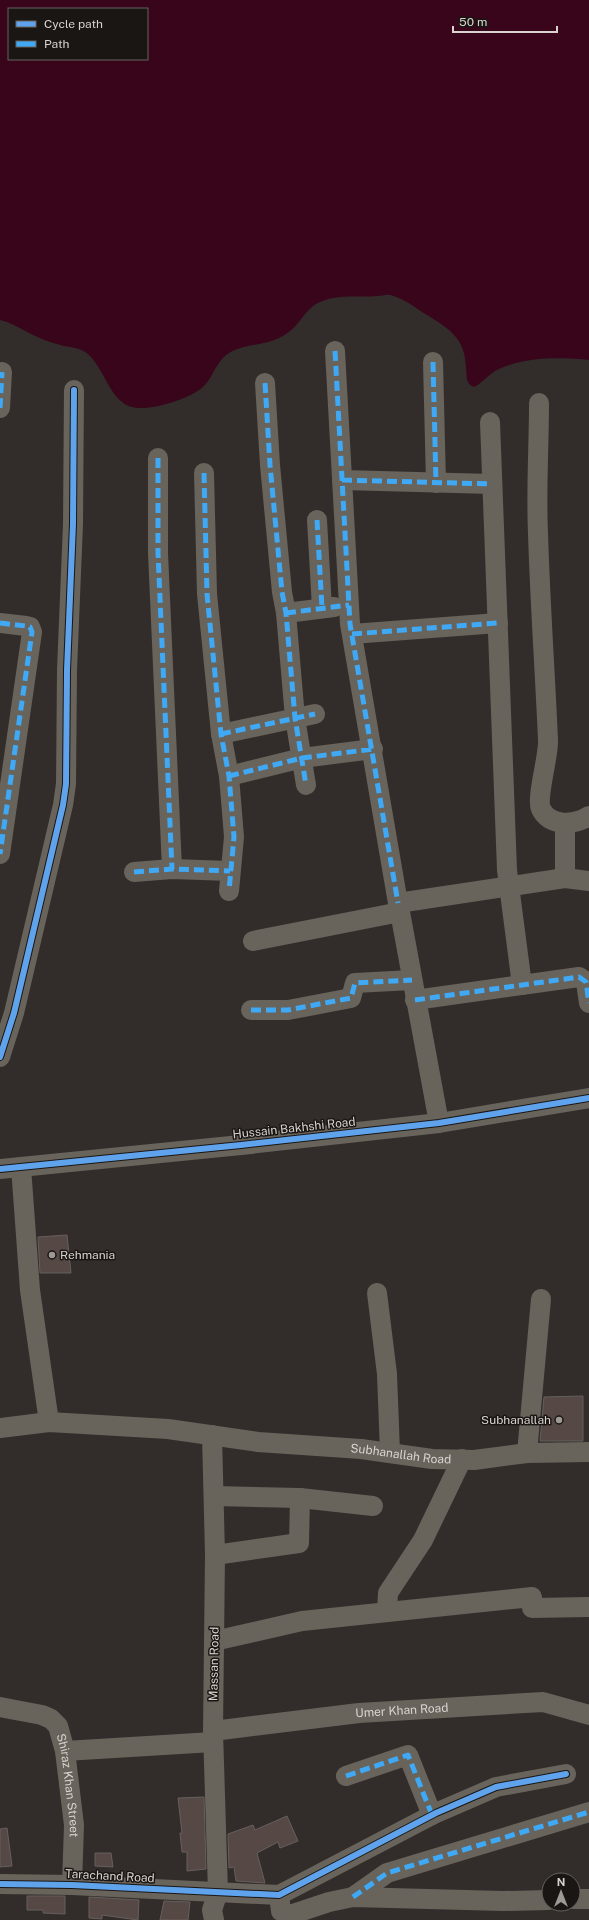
<svg xmlns="http://www.w3.org/2000/svg" width="589" height="1920" font-family="'Public Sans',sans-serif">
<style>
.water{fill:#39051b;fill-rule:evenodd}
.building{fill:#564845;stroke:#65605e}
.lines{fill:none;stroke-linecap:round;stroke-linejoin:round}
.minor{stroke:#68635b;stroke-width:20}
.quiet{stroke:#3fa9f5;stroke-width:5;stroke-dasharray:10 5;stroke-linecap:butt}
.cycleway-casing{stroke:#1a1613;stroke-width:8}
.cycleway{stroke:#60a3ed;stroke-width:6}
.poi-dot{fill:#9f9995;stroke:#1a1613;stroke-width:1.5}
.labels{text-anchor:middle;stroke-width:3;stroke-linejoin:round;paint-order:stroke}
.street-label{font-size:12px;fill:#d9d3cf;stroke:#1a1613}
.poi-label{font-size:12px;fill:#d9d3cf;stroke:#1a1613;text-anchor:start}
</style>
<rect width="100%" height="100%" fill="#322d2a"/>
<path class="water" d="M 0,0 L 589,0 L 589,360 C 561,357 525,357 499,369 C 489,373 483,383 474,387 L 470,385 L 467,380 C 466,369 466,355 461,345 C 454,330 435,320 422,312 C 412,305 402,298 390,295 C 386,294 382,296 378,296 C 357,298 336,293 316,304 C 302,313 299,329 279,338 C 261,347 238,343 223,358 C 215,366 212,378 204,386 C 192,398 157,409 139,408 C 111,408 106,370 88,354 C 79,346 67,348 57,344 C 40,340 23,329 7,322 L 0,320 ZM 9,9 L 147,9 L 147,59 L 9,59 Z"/>
<path class="building" d="M 67,1235 L 71,1273 L 40,1273 L 38,1237 Z
M 583,1396 L 583,1441 L 540,1441 L 544,1397 Z
M 204,1797 L 206,1869 L 187,1871 L 187,1852 L 182,1852 L 180,1833 L 182,1833 L 178,1798 Z
M 287,1816 L 298,1841 L 280,1848 L 278,1842 L 257,1853 L 265,1883 L 236,1881 L 234,1867 L 229,1868 L 228,1834 L 253,1825 L 255,1830 Z
M 7,1828 L 12,1866 L 0,1867 L 0,1829 Z
M 95,1853 L 111,1853 L 113,1867 L 95,1866 Z
M 27,1896 L 65,1896 L 65,1914 L 43,1913 L 43,1910 L 27,1910 Z
M 89,1897 L 139,1900 L 138,1920 L 102,1915 L 102,1919 L 89,1918 Z
M 164,1901 L 190,1902 L 188,1920 L 160,1920 Z"/>
<g class="lines">
<g class="minor">
<path d="M 335,351 L 350,624 L 398,903"/>
<path d="M 433,362 L 436,483"/>
<path d="M 265,383 L 270,465 L 282,592 L 286,613 L 295,718 L 306,785"/>
<path d="M 539,403 C 539,446 536,490 538,533 C 540,602 545,671 548,740 C 549,756 536,797 541,809 C 550,827 575,825 589,816"/>
<path d="M 0,408 L 2,372"/>
<path d="M 490,422 L 507,870 L 522,985"/>
<path d="M 158,458 L 158,553 L 172,869"/>
<path d="M 204,473 L 207,594 L 221,734 L 229,776 L 234,837 L 229,891"/>
<path d="M 342,480 L 492,484"/>
<path d="M 317,520 L 322,608"/>
<path d="M 286,613 L 334,607"/>
<path d="M 0,623 L 26,626 L 30,627 L 32,632 L 0,854"/>
<path d="M 352,634 L 498,623"/>
<path d="M 221,734 L 315,714"/>
<path d="M 229,776 L 302,758 L 373,749"/>
<path d="M 134,872 L 172,869 L 230,871"/>
<path d="M 565,878 L 565,824"/>
<path d="M 400,912 L 439,1123"/>
<path d="M 253,941 L 400,912 L 398,903 L 565,878 L 589,881"/>
<path d="M 415,1000 L 579,977 L 586,982 L 589,1003"/>
<path d="M 251,1010 L 288,1010 L 351,998 L 355,983 L 412,980"/>
<path d="M 0,1057 L 14,1013 L 63,805 L 66,784 L 67,670 L 73,524 L 74,390"/>
<path d="M 21,1167 L 30,1290 L 49,1422"/>
<path d="M 0,1169 L 241,1145 L 439,1123 L 589,1098"/>
<path d="M 377,1293 L 387,1374 L 390,1452"/>
<path id="s1" d="M 0,1428 L 49,1422 L 168,1429 L 258,1442 L 361,1449 L 432,1459 L 474,1460 L 527,1453 L 589,1452"/>
<path d="M 212,1435 L 215,1555 L 213,1731 L 218,1892 L 212,1910 L 214,1920"/>
<path d="M 527,1453 L 541,1299"/>
<path d="M 214,1496 L 300,1498 L 373,1506"/>
<path d="M 215,1555 L 299,1543 L 300,1498"/>
<path d="M 387,1612 L 388,1593 L 423,1540 L 462,1459"/>
<path d="M 214,1641 L 302,1621 L 532,1597 L 532,1608 L 589,1607"/>
<path id="s2" d="M 0,1707 L 42,1715 L 51,1719 L 58,1726 L 65,1751 L 74,1825 L 72,1885"/>
<path id="s3" d="M 213,1731 L 359,1713 L 543,1702 L 589,1715"/>
<path d="M 65,1751 L 213,1742"/>
<path d="M 346,1776 L 408,1755 L 432,1815"/>
<path d="M 0,1884 L 72,1885 L 279,1895 L 436,1813 L 496,1787 L 566,1774"/>
<path d="M 279,1895 L 281,1911 L 290,1915 L 329,1902 L 353,1897 L 503,1901 L 549,1900"/>
<path d="M 353,1897 L 387,1873 L 589,1812"/>
<path d="M 573,1899 L 589,1899"/>
</g>
<path class="quiet" d="M 335,351 L 350,624 L 398,903
M 433,362 L 436,483
M 265,383 L 270,465 L 282,592 L 286,613 L 295,718 L 306,785
M 0,408 L 2,372
M 158,458 L 158,553 L 172,869
M 204,473 L 207,594 L 221,734 L 229,776 L 234,837 L 229,891
M 342,480 L 492,484
M 317,520 L 322,608
M 286,613 L 349,605
M 0,623 L 26,626 L 30,627 L 32,632 L 0,854
M 352,634 L 498,623
M 221,734 L 315,714
M 229,776 L 302,758 L 373,749
M 134,872 L 172,869 L 230,871
M 415,1000 L 579,977 L 586,982 L 589,1003
M 251,1010 L 288,1010 L 351,998 L 355,983 L 412,980
M 346,1776 L 408,1755 L 432,1815
M 353,1897 L 387,1873 L 589,1812"/>
<defs>
<path id="cycleway" d="M 0,1057 L 14,1013 L 63,805 L 66,784 L 67,670 L 73,524 L 74,390
M 0,1169 L 241,1145 L 439,1123 L 589,1098
M 0,1884 L 72,1885 L 279,1895 L 436,1813 L 496,1787 L 566,1774"/>
</defs>
<use href="#cycleway" class="cycleway-casing"/>
<use href="#cycleway" class="cycleway"/>
</g>
<g class="poi-dot">
<circle cx="52" cy="1255" r="4"/>
<circle cx="559" cy="1420" r="4"/>
</g>
<g class="labels">
<g class="street-label">
<text transform="translate(294 1128) rotate(-6)" y="4">Hussain Bakhshi Road</text>
<text dy="4" stroke="none"><textPath href="#s1" startOffset="403">Subhanallah Road</textPath></text>
<text transform="translate(214 1664) rotate(-89)" y="4">Massan Road</text>
<text dy="4" stroke="none"><textPath href="#s3" startOffset="190">Umer Khan Road</textPath></text>
<text dy="4" stroke="none"><textPath href="#s2" startOffset="123">Shiraz Khan Street</textPath></text>
<text transform="translate(110 1876) rotate(3)" y="4">Tarachand Road</text>
</g>
<g class="poi-label">
<text x="60" y="1259">Rehmania</text>
<text x="551" y="1424" text-anchor="end">Subhanallah</text>
</g>
</g>
<rect x="8" y="8" width="140" height="52" fill="#1a1613" stroke="#66625e"/>
<rect x="16" y="21" width="20" height="6" fill="#60a3ed" stroke="#66625e"/>
<text x="44" y="28" font-size="12" fill="#d9d3cf">Cycle path</text>
<rect x="16" y="41" width="20" height="6" fill="#3fa9f5" stroke="#66625e"/>
<text x="44" y="48" font-size="12" fill="#d9d3cf">Path</text>
<g transform="translate(561 1892)"><circle r="19" fill="#1a1613" stroke="#66625e"/>
<path d="M0-3L7 15L0 10L-7 15Z" fill="#9f9995"/>
<text y="-6" font-size="11" font-weight="bold" text-anchor="middle" fill="#d9d3cf">N</text>
</g>
<path d="M453 26v6h104v-6" fill="none" stroke="#d9d3cf" stroke-width="2"/>
<text x="459" y="26" font-size="12" fill="#d9d3cf" stroke="#1a1613" stroke-width="3" paint-order="stroke">50 m</text>
</svg>
